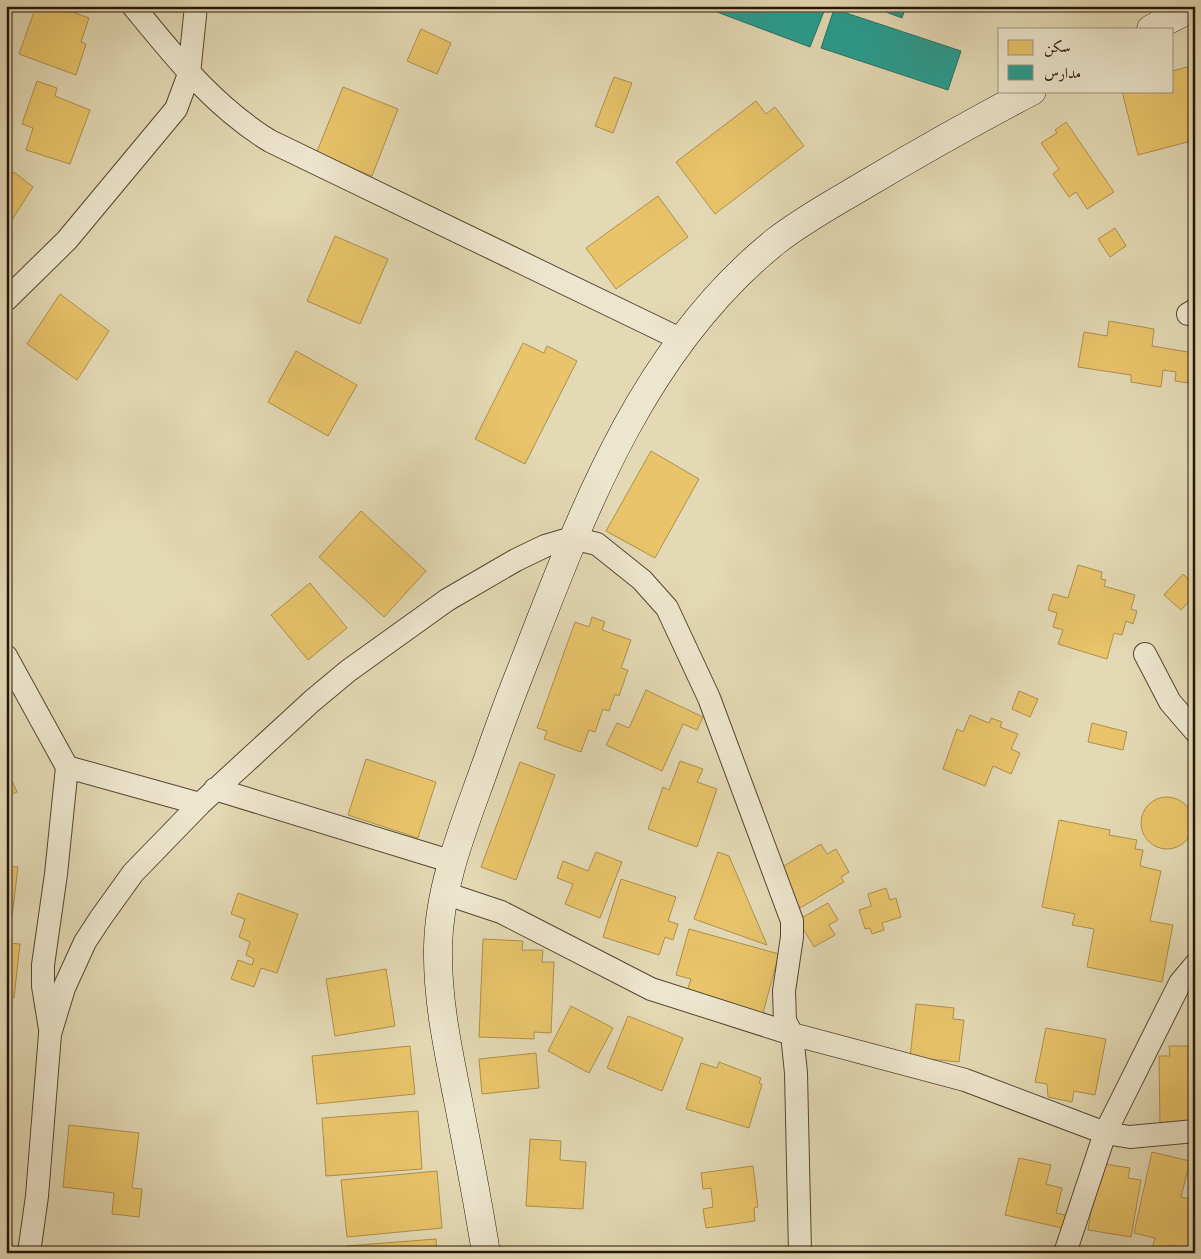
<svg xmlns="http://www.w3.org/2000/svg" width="1201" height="1259" font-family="'Libre Bodoni',Amiri,serif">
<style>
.homes{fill:#e9c46a;stroke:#ae904c}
.schools{fill:#2a9d8f;stroke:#297466}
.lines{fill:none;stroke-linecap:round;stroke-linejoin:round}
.minor-casing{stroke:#554732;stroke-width:24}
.secondary-casing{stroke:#261606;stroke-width:29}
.minor{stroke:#ede6ce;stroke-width:22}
.secondary{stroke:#ede6ce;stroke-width:28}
</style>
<rect width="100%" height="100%" fill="#e3d9b4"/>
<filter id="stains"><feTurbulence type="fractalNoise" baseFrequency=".004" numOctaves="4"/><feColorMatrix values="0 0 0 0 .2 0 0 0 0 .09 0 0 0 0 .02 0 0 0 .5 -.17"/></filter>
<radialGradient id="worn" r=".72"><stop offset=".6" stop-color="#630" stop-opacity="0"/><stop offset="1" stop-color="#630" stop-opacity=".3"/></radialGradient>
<path class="homes" d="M 36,6 L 56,6 L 89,18 L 81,42 L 86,44 L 76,75 L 19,54 Z
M 421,29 L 451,43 L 437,74 L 407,61 Z
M 1195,65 L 1195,140 L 1138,155 L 1122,91 L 1172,91 L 1172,71 Z
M 614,77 L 632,83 L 613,133 L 595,126 Z
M 37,81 L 57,88 L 55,96 L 90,110 L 70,164 L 26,150 L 33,128 L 22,124 Z
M 343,87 L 398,109 L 372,176 L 316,154 Z
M 756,101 L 766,114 L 775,107 L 804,146 L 715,214 L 676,162 Z
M 1066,122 L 1114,192 L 1087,209 L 1076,192 L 1069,197 L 1053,174 L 1059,169 L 1041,143 L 1057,133 L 1055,130 Z
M 14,172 L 33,187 L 6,229 L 6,173 L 11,176 Z
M 658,196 L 688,237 L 616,289 L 586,248 Z
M 1115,228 L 1126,246 L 1110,257 L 1098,239 Z
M 335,236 L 388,259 L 360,324 L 307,301 Z
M 60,294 L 109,331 L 77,380 L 27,344 Z
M 1109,321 L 1154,329 L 1152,346 L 1194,353 L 1192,363 L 1195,363 L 1195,384 L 1175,381 L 1176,372 L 1163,370 L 1161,387 L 1131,382 L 1131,375 L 1078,367 L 1084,332 L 1107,336 Z
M 523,343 L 544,353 L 547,346 L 577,361 L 525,464 L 475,439 Z
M 296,351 L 357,385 L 328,436 L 268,402 Z
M 651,451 L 699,479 L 655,558 L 606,531 Z
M 361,511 L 426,571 L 384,617 L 319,557 Z
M 1078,565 L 1102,572 L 1101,579 L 1106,580 L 1104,586 L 1135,595 L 1131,609 L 1137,611 L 1133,624 L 1126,621 L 1122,635 L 1114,633 L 1107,659 L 1058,644 L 1063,630 L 1053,627 L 1057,613 L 1048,610 L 1053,594 L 1068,598 Z
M 1183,574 L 1195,585 L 1195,595 L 1181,610 L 1164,595 Z
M 310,583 L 347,628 L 308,660 L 271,615 Z
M 592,617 L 605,622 L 602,630 L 631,640 L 621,668 L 628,670 L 619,696 L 615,694 L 609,711 L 603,709 L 595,732 L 589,730 L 581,752 L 544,739 L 547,731 L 537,728 L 575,622 L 589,627 Z
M 646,690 L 703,717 L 697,730 L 683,724 L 662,771 L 606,745 L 617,723 L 629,728 Z
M 1019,691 L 1038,699 L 1030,717 L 1012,709 Z
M 970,715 L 989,723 L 991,718 L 1002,722 L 1000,727 L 1018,734 L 1011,749 L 1020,753 L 1011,774 L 993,766 L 985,786 L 943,769 L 957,729 L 963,732 Z
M 1092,723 L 1127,732 L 1123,750 L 1088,742 Z
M 366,759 L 436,782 L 418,838 L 348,815 Z
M 680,761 L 703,769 L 697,782 L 717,789 L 697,847 L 648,829 L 663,787 L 669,790 Z
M 520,762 L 555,775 L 516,880 L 481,867 Z
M 6,767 L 17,792 L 6,797 Z
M1141 823a26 26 0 1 1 52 0a26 26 0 1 1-52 0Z
M 1059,820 L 1110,830 L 1109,835 L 1137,840 L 1135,849 L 1143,850 L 1140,866 L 1161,871 L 1150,921 L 1173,925 L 1162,982 L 1087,967 L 1094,929 L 1072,925 L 1075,914 L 1042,907 Z
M 821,844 L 827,854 L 836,849 L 849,872 L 841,877 L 844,882 L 800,908 L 777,870 Z
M 596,852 L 622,862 L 600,918 L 565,904 L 573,884 L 557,878 L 563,861 L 588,871 Z
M 718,852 L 729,856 L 767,945 L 694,919 Z
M 6,866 L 18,867 L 12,917 L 6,916 Z
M 621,879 L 676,897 L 668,921 L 678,924 L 673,940 L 665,937 L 659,955 L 603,937 Z
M 886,888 L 890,900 L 896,898 L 901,917 L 882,923 L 884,930 L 872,934 L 870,928 L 865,929 L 859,910 L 871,906 L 868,894 Z
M 238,893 L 298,914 L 277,973 L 261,968 L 254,987 L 231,979 L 238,960 L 252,965 L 254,959 L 246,955 L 250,942 L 239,937 L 245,919 L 231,914 Z
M 828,903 L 838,920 L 829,925 L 835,935 L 814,947 L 798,920 Z
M 689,929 L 779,954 L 761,1020 L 686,994 L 691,979 L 676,975 Z
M 483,939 L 523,941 L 522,950 L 543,950 L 542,962 L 554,962 L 551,1033 L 534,1032 L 534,1039 L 479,1037 Z
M 6,943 L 20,944 L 14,998 L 6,997 Z
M 386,969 L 395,1026 L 335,1036 L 326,979 Z
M 916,1004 L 954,1008 L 953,1019 L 964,1020 L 959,1062 L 910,1057 Z
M 571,1006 L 613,1028 L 589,1073 L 548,1051 Z
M 628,1016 L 683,1038 L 662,1091 L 607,1068 Z
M 1046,1028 L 1106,1039 L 1095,1095 L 1074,1091 L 1072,1102 L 1048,1097 L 1047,1084 L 1035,1082 Z
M 6,1030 L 12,1031 L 6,1092 Z
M 410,1046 L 415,1094 L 317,1104 L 312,1056 Z
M 1169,1046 L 1195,1046 L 1195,1125 L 1160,1126 L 1159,1056 L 1170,1056 Z
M 536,1053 L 539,1088 L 482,1094 L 479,1059 Z
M 719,1062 L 761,1078 L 759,1083 L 762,1084 L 749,1128 L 686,1109 L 701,1063 L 717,1068 Z
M 418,1111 L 422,1169 L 326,1176 L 322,1118 Z
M 69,1125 L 139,1133 L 132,1188 L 142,1189 L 139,1217 L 112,1214 L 114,1193 L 63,1187 Z
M 530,1139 L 561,1141 L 560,1160 L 586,1162 L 583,1209 L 526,1206 Z
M 1152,1152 L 1190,1161 L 1181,1197 L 1193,1200 L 1195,1193 L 1195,1251 L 1169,1245 L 1168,1252 L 1152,1249 L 1155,1238 L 1134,1233 Z
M 1019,1158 L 1051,1165 L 1046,1184 L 1062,1188 L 1056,1213 L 1066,1215 L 1062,1228 L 1005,1215 Z
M 1099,1163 L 1130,1168 L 1128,1178 L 1141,1180 L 1131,1237 L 1088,1230 Z
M 753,1166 L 758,1207 L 754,1208 L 755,1221 L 706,1228 L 703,1209 L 713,1207 L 711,1188 L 703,1189 L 701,1173 Z
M 437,1171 L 442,1228 L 347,1237 L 341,1180 Z
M 436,1239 L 437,1253 L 346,1253 L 346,1246 Z
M 6,1242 L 13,1243 L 11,1253 L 6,1253 Z"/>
<path class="schools" d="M 701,6 L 816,6 L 825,9 L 810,47 Z
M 870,6 L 906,6 L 902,18 Z
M 834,9 L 961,51 L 948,90 L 821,48 Z"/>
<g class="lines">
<defs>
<path id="minor" d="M 133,6 C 175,57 213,106 270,141 L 680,339
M 6,300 L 67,240 L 176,109 L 189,74 L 196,6
M 1188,314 L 1195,310
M 1145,654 L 1170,702 L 1195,731
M 6,656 L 67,767 L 200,804
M 215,789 L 453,862
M 444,893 L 501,912 L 651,989 L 792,1034 L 965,1080 L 1105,1133 L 1130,1137 L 1195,1131
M 50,1029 L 43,986 L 43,965 L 56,874 L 67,767
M 29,1253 L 37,1196 L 50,1034 L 64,988 L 85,942 L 100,919 L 133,873 L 200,804 L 312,701 L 348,671 L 447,600 L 516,560 L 545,546 L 572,538 L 597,544 L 642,580 L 667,608 L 709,698 L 792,921 L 792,937 L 784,991 L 785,1021 L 792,1034 L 796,1073 L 800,1253
M 1065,1253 L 1105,1133 L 1180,983 L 1195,965"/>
<path id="secondary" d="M 1151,29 L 1195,6
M 486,1253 C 478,1202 468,1151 458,1100 C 448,1050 437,999 438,947 C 439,891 460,836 479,784 C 492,748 504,713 518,678 C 580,519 639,351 776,241 C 804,219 836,202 866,184 C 920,152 975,121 1032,91"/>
</defs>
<use href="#minor" class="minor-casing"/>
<use href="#secondary" class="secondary-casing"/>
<use href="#minor" class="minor"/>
<use href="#secondary" class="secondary"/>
</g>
<rect width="1201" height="1259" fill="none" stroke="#e3d9b4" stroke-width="25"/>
<rect x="8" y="8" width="1186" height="1244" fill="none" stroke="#261606" stroke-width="2.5"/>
<rect x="12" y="12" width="1176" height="1234" fill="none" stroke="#261606"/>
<rect x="998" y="28" width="175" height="65" fill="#ede6ce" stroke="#9d937e"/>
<rect x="1008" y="40" width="25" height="15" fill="#e9c46a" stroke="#9d937e"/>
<text x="1044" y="52" font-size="15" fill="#261606">سكن</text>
<rect x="1008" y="65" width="25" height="15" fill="#2a9d8f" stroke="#9d937e"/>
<text x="1044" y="78" font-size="15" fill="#261606">مدارس</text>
<rect width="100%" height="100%" filter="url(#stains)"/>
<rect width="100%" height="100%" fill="url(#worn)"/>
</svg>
